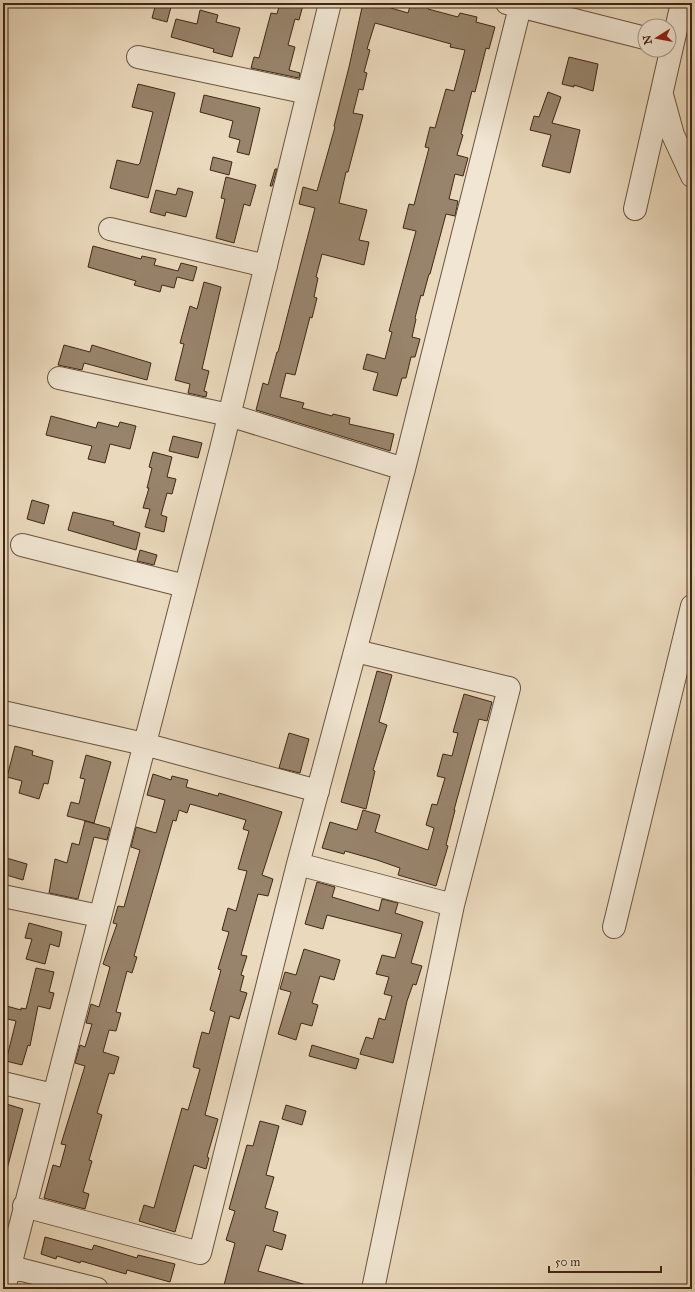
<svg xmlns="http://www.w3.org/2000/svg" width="695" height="1292" font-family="'IM FELL Great Primer',serif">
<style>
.building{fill:#98846c;stroke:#402715}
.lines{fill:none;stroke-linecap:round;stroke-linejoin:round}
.minor-casing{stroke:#6a543f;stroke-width:24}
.minor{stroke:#f1e6d3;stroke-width:22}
</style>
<rect width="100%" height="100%" fill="#ead9bc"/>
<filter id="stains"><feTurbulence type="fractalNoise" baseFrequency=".005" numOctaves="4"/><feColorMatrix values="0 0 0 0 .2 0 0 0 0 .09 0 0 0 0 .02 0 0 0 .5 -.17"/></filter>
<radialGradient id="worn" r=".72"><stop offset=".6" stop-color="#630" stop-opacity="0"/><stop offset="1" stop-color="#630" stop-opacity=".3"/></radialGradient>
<path class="building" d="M 156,3 L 172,3 L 167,22 L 152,18 Z
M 280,3 L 303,5 L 299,20 L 295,19 L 288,45 L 295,47 L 289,70 L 300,73 L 299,78 L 251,68 L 254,57 L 259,58 L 271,13 L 277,14 Z
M 363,3 L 374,3 L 408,13 L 411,3 L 430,3 L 428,9 L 458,17 L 460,13 L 477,17 L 476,22 L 495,27 L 489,49 L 486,48 L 475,92 L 472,91 L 461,134 L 463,135 L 457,155 L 468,158 L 463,176 L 455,174 L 449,199 L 458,201 L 455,216 L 446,214 L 430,274 L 429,274 L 423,296 L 421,295 L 415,318 L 416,319 L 412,337 L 420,339 L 415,357 L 411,357 L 406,378 L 402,378 L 397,396 L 373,390 L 378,373 L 363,369 L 367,354 L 385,359 L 392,332 L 389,331 L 416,231 L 403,228 L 409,204 L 414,205 L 429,148 L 425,147 L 430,127 L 435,128 L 446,89 L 454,91 L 465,50 L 450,47 L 451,44 L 375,23 L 367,49 L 370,50 L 364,72 L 367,73 L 363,90 L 359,89 L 353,113 L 363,115 L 348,172 L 346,172 L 339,203 L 367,210 L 359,240 L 369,242 L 364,265 L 322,254 L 316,277 L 318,278 L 314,297 L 317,298 L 312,318 L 310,317 L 295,375 L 286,373 L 280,397 L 304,403 L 302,408 L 332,416 L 333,414 L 350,418 L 349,424 L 394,434 L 390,451 L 256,410 L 263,383 L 268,385 L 277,352 L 278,352 L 315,208 L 299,204 L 303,187 L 317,191 L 335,127 L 334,126 L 349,67 Z
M 200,10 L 218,15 L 216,22 L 240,28 L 232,57 L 213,52 L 214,49 L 171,37 L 176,19 L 197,24 Z
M 569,57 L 598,64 L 593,91 L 574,85 L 574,87 L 562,84 Z
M 138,84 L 175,93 L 148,198 L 110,188 L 117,160 L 138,165 L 140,163 L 153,112 L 132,107 Z
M 548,92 L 561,97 L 552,123 L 580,130 L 570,173 L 542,166 L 551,135 L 530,130 L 534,116 L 539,117 Z
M 204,95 L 260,108 L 249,155 L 237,152 L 240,140 L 229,137 L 233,121 L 200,112 Z
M 213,157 L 232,162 L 229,175 L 210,170 Z
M 275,169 L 277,169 L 272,186 L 270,186 Z
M 226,177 L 256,185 L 250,206 L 244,204 L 234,243 L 216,238 L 225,199 L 221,198 Z
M 178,188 L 193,192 L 186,217 L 166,212 L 165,216 L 150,212 L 156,190 L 176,195 Z
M 93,246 L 141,259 L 142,256 L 156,259 L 154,265 L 178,271 L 181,263 L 197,267 L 193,281 L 177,277 L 174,288 L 162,285 L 160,292 L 134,285 L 136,281 L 88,267 Z
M 204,282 L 221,287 L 202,369 L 209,371 L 204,391 L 207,392 L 206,397 L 188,393 L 190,384 L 175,380 L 184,344 L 180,343 L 190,306 L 197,309 Z
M 64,345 L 90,352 L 92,345 L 151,363 L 147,380 L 84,363 L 82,370 L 58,365 Z
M 51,416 L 96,428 L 98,422 L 118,427 L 120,422 L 136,426 L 130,449 L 110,444 L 105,463 L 88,459 L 92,446 L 46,435 Z
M 173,436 L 202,443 L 198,458 L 169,451 Z
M 153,452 L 172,457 L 167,477 L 176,479 L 172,494 L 167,493 L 161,515 L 167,517 L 164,532 L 145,527 L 150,509 L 143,508 L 149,488 L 147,488 L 152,468 L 149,467 Z
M 32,500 L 49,505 L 44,524 L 27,519 Z
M 73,512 L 114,522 L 113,525 L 140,533 L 136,550 L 68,530 Z
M 140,550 L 157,555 L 154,565 L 137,561 Z
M 377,671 L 392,675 L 379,722 L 387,725 L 373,770 L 375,771 L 366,809 L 341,802 Z
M 464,694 L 492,702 L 487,721 L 479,719 L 454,810 L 455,810 L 446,845 L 448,846 L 436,886 L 398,875 L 400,868 L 377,860 L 345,851 L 344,854 L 322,848 L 330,822 L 357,830 L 363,810 L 380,815 L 375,832 L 428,850 L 434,828 L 426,825 L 432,804 L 437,805 L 445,778 L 437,776 L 443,754 L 452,756 L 458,733 L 453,732 Z
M 289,733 L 309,739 L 300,773 L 279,768 Z
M 15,746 L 33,751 L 32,755 L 53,761 L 48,784 L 44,783 L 39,799 L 19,793 L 22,781 L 7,777 Z
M 86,755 L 111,762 L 94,823 L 67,816 L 71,802 L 79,804 L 85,779 L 80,778 Z
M 153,774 L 171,780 L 172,776 L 188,780 L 186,787 L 218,796 L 219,793 L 282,812 L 262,875 L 273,879 L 268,896 L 258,894 L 241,955 L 247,956 L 241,975 L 244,976 L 240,991 L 247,993 L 239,1019 L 230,1016 L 205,1115 L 218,1119 L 207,1157 L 209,1158 L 206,1169 L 194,1165 L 175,1232 L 139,1221 L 144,1205 L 154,1208 L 182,1108 L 188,1110 L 200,1069 L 193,1067 L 198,1047 L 202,1032 L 209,1034 L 215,1012 L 210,1010 L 221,970 L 218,969 L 229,932 L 222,930 L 228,908 L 236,911 L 247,871 L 238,869 L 249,831 L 243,829 L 246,820 L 208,809 L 190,804 L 187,813 L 179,810 L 176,821 L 173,820 L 134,956 L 137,957 L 132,973 L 127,971 L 116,1012 L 121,1013 L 116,1031 L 109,1030 L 103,1052 L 119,1057 L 114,1074 L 109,1073 L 97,1113 L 102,1115 L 89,1160 L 92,1161 L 83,1192 L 89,1194 L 85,1209 L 44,1198 L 53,1165 L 60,1167 L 66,1145 L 61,1144 L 85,1066 L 75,1063 L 80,1045 L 85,1047 L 92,1024 L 86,1023 L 91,1004 L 99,1007 L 110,967 L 103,964 L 117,924 L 113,923 L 118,906 L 124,907 L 140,850 L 131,847 L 136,827 L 156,833 L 165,800 L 147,795 Z
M 85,821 L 110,828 L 107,840 L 94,837 L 78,899 L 49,893 L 55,859 L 67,863 L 72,843 L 79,845 Z
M 3,857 L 27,864 L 23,880 L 3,874 Z
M 317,882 L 335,887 L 332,897 L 379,911 L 382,899 L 398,903 L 395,913 L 423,922 L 411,963 L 422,966 L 416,985 L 413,984 L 407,1001 L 393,1063 L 360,1054 L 366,1037 L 373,1039 L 379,1018 L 385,1020 L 392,996 L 384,994 L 389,977 L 376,974 L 382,955 L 395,958 L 402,934 L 327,915 L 323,929 L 305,924 Z
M 29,923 L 62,932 L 59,947 L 50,944 L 45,964 L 26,959 L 32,939 L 25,938 Z
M 304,949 L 340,960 L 334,980 L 320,976 L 312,1003 L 318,1005 L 312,1026 L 301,1023 L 296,1040 L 278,1034 L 291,992 L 280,989 L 285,972 L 296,975 Z
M 36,968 L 54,972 L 49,992 L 54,993 L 50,1009 L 38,1006 L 30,1046 L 28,1045 L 22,1065 L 6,1061 L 16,1021 L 3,1018 L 3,1005 L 21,1010 L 21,1008 L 26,1009 Z
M 312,1045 L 359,1059 L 356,1069 L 309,1056 Z
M 3,1103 L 23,1109 L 7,1169 L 3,1168 Z
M 286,1105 L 306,1111 L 302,1125 L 282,1119 Z
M 260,1121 L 279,1126 L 266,1175 L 274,1177 L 265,1208 L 278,1212 L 273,1231 L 286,1235 L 282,1250 L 266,1245 L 258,1271 L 310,1286 L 309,1289 L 223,1289 L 235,1243 L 226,1240 L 235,1211 L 229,1209 L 247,1145 L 253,1146 Z
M 45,1237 L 92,1250 L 94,1245 L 137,1258 L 138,1255 L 175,1264 L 170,1282 L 127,1270 L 126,1274 L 81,1261 L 80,1263 L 57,1256 L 56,1259 L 41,1254 Z"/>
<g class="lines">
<defs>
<path id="minor" d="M 507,3 L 645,38
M 138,57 L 308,93
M 662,95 L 673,135 L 692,176
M 635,209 L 682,3
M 110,229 L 266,266
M 59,378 L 229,415 L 404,469
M 22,545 L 185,586
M 356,651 L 509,688 L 453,905 L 373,1289
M 3,712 L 144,744 L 318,791
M 298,864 L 453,905
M 3,896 L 99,916
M 614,927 L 692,606
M 3,1083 L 53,1095
M 24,1206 L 200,1253 L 298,864 L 404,469 L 521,3
M 3,1265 L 97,1289
M 4,1289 L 221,449 L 330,3"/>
</defs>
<use href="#minor" class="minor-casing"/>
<use href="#minor" class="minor"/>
</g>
<rect width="695" height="1292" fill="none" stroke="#ead9bc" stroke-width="16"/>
<rect x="4" y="4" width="687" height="1284" fill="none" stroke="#402715" stroke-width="2"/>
<rect x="8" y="8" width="679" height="1276" fill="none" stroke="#402715"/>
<g transform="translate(657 38) rotate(259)"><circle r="19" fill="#f1e6d3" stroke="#aa9a87"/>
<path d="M0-3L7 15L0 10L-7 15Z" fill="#8f2418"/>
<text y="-6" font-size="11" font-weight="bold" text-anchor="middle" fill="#402715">N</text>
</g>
<path d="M549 1266v6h112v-6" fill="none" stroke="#402715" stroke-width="2"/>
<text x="555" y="1266" font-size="12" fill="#402715" stroke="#f1e6d3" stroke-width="3" paint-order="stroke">50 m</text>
<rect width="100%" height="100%" filter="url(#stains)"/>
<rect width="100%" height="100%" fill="url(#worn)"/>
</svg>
